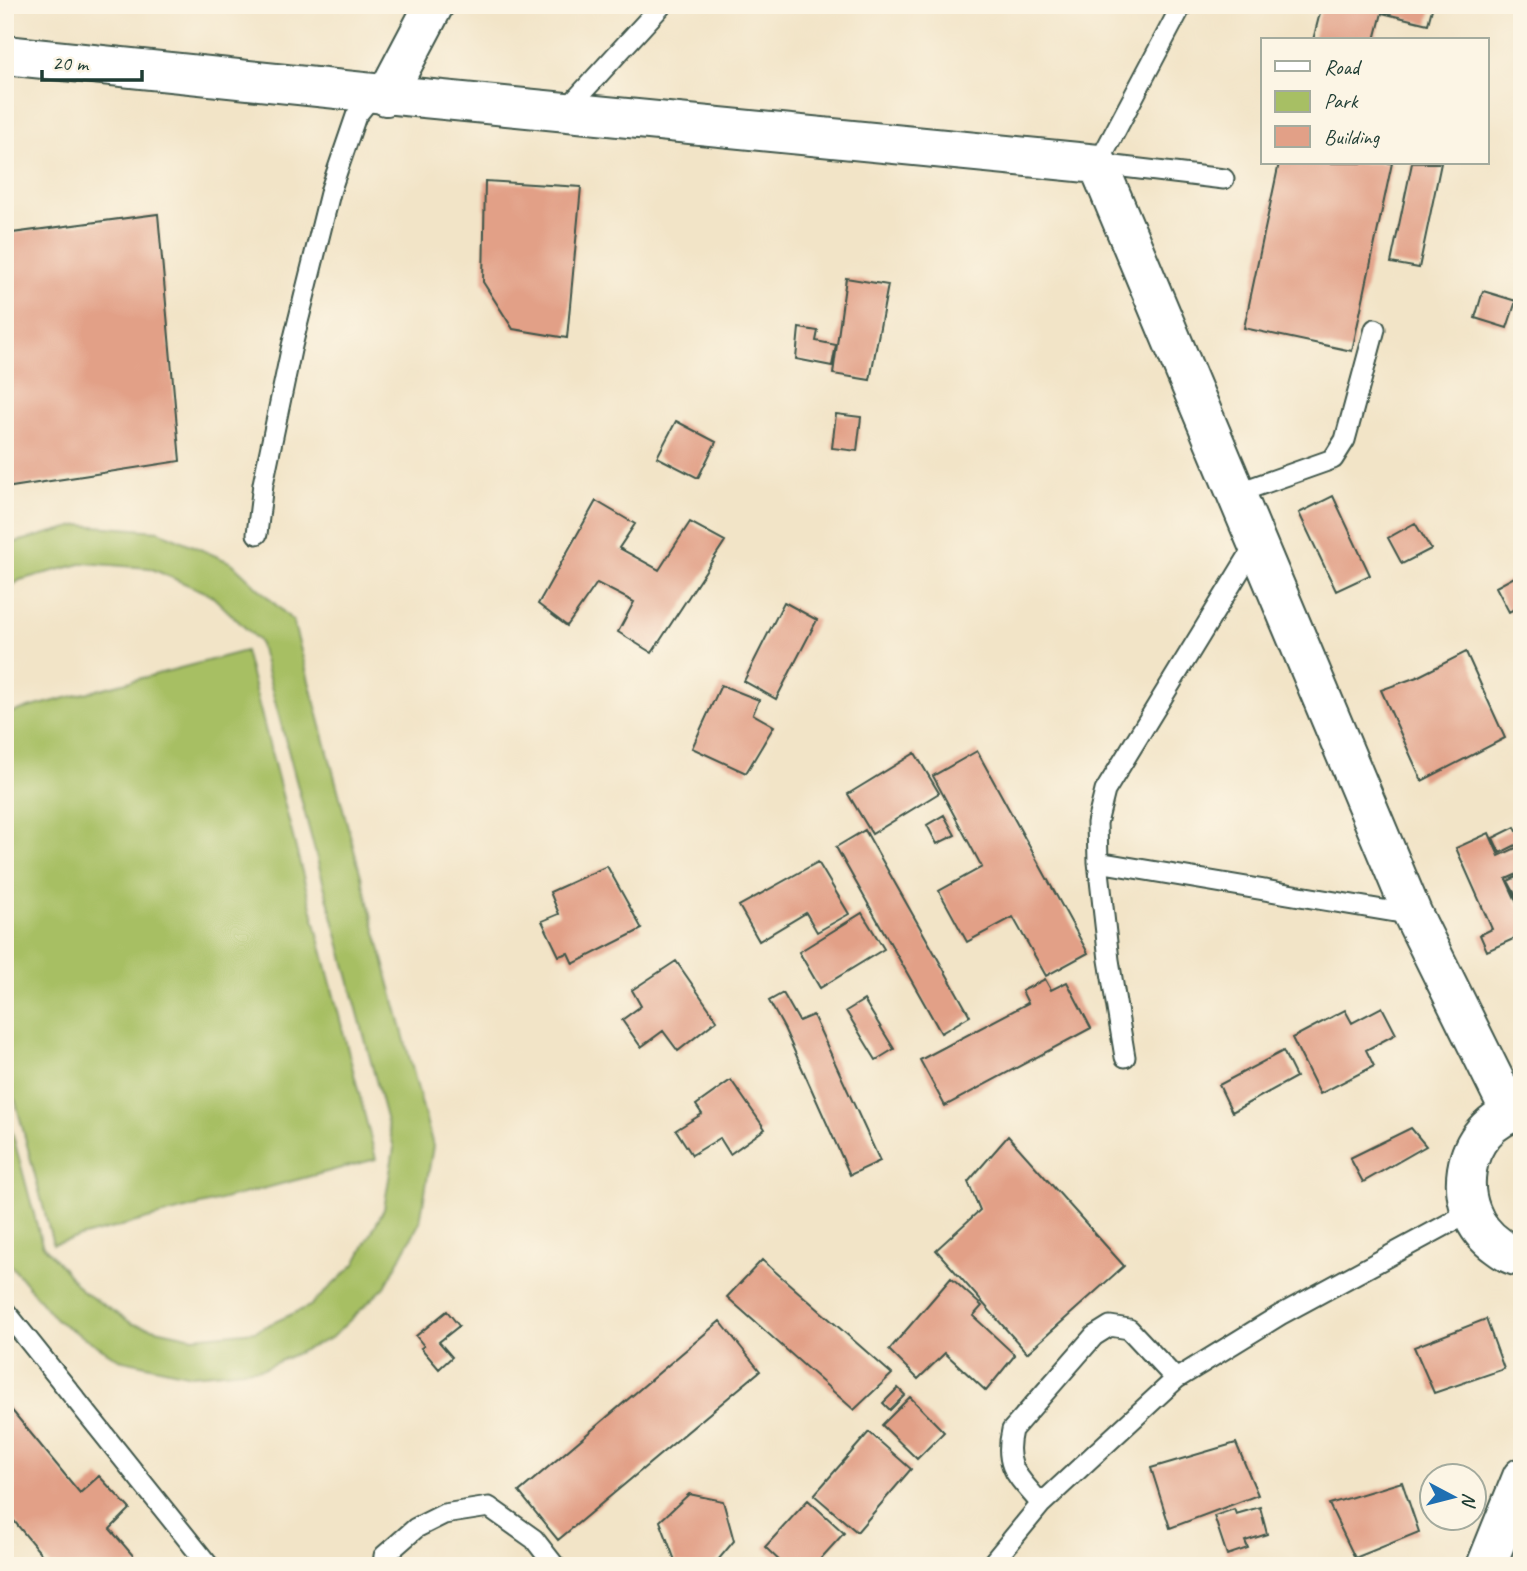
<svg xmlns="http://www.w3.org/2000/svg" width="1527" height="1571" font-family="Caveat,sans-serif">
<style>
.green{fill:#a7bf64;stroke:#637e4c;stroke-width:2}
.building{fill:#e2a087}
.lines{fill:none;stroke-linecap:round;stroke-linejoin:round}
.service-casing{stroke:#3f564a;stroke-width:23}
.minor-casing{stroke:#3f564a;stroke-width:42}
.service{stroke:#fff;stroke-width:19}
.minor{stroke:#fff;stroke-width:38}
</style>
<rect width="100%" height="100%" fill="#fcf5e5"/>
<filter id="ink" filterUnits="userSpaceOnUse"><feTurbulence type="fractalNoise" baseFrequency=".0143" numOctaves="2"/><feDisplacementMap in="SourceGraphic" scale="14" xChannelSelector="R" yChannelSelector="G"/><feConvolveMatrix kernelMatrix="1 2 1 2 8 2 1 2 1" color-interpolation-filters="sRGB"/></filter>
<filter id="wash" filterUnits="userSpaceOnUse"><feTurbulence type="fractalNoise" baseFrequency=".00686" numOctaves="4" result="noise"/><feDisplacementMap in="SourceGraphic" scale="28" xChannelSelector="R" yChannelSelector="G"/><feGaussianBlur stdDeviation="1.57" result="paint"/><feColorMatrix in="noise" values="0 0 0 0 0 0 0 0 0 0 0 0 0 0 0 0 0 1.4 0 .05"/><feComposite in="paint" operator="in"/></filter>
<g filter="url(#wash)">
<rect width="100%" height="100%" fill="#f2e4c7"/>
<path class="green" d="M 80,525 L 159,531 L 232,563 L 293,621 L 433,1146 L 420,1222 L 385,1287 L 331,1338 L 264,1368 L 191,1375 L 119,1359 L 56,1320 L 8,1262 L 5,1252 L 5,1106 L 42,1244 L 82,1291 L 133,1324 L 193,1337 L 255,1331 L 310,1306 L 355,1264 L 384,1209 L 394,1148 L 259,641 L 211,595 L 150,568 L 84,563 L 20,580 L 5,591 L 5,545 Z
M 245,651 L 376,1159 L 53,1244 L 5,1061 L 5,714 Z"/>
<g id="blocks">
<path class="building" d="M 1322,5 L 1433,5 L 1428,24 L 1382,13 L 1375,40 L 1313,40 Z
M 1279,163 L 1392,163 L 1352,351 L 1244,328 Z
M 1412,163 L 1441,163 L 1419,268 L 1391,263 Z
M 485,181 L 581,187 L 567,338 L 513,329 L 483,282 Z
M 158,214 L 180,461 L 5,488 L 5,234 Z
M 846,278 L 888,285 L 870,380 L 833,374 Z
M 1483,291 L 1516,301 L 1507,328 L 1475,318 Z
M 799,328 L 818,331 L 816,341 L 836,345 L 832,366 L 796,359 Z
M 836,414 L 861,417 L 857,451 L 832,448 Z
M 676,421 L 716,442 L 698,478 L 657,457 Z
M 1333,496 L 1370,575 L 1336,591 L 1299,513 Z
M 596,501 L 635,524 L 619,548 L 659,570 L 690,522 L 725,541 L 652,653 L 618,632 L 634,602 L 597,583 L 567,626 L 538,604 Z
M 1415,523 L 1431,549 L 1402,564 L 1388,538 Z
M 1518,575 L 1522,582 L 1522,605 L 1509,612 L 1496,587 Z
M 784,602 L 817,620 L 776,699 L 744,681 Z
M 1466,652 L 1505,738 L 1422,781 L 1381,690 L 1417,677 Z
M 721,685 L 759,700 L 753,714 L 774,726 L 746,773 L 692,748 Z
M 977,751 L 1088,953 L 1046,976 L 1013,917 L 967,942 L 939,891 L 982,867 L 933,776 Z
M 915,753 L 939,793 L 872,834 L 848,794 Z
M 944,815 L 955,835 L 937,844 L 927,825 Z
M 1515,827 L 1522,842 L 1500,853 L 1493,838 Z
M 865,830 L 970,1016 L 941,1033 L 836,847 Z
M 1489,833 L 1499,856 L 1518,847 L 1522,855 L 1522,872 L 1506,879 L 1522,914 L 1522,935 L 1487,951 L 1480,935 L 1492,929 L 1456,848 Z
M 818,862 L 849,914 L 817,932 L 806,913 L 759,941 L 739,906 Z
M 607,866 L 642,929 L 573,964 L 568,953 L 559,956 L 542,921 L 559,914 L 550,892 Z
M 1522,874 L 1522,907 L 1508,881 Z
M 862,913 L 884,949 L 820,988 L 799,952 Z
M 676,961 L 717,1020 L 678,1051 L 663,1031 L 641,1047 L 622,1020 L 641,1006 L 632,990 Z
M 1045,979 L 1051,990 L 1067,982 L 1091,1028 L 945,1106 L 920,1060 L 1028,1003 L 1022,991 Z
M 783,993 L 799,1021 L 813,1015 L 880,1161 L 850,1175 L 784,1028 L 769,1001 Z
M 864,1000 L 894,1049 L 876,1060 L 846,1011 Z
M 1382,1007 L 1396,1034 L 1366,1050 L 1374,1066 L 1320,1094 L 1292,1038 L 1345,1010 L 1352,1023 Z
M 1283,1051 L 1296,1077 L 1232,1112 L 1219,1085 Z
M 731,1080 L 765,1129 L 730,1154 L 720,1138 L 692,1155 L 676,1130 L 702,1114 L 696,1105 Z
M 1411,1128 L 1426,1146 L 1363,1182 L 1350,1158 Z
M 1008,1136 L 1124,1266 L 1027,1353 L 936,1250 L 980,1210 L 968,1182 Z
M 762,1260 L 892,1374 L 854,1410 L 727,1297 Z
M 951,1278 L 982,1306 L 973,1316 L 1015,1355 L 986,1391 L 945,1353 L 918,1379 L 889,1350 Z
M 447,1311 L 459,1326 L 439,1342 L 452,1357 L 439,1369 L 421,1348 L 424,1346 L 416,1336 Z
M 1486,1319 L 1504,1369 L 1434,1393 L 1414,1347 Z
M 720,1321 L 760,1371 L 558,1540 L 519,1492 Z
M 898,1388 L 905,1395 L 890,1410 L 883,1403 Z
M 910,1397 L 944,1432 L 917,1459 L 882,1425 Z
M 5,1402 L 80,1493 L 99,1476 L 130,1509 L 110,1529 L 142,1566 L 51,1566 L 5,1510 Z
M 869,1432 L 911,1469 L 857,1532 L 814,1495 Z
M 1236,1443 L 1258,1495 L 1170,1528 L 1151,1468 Z
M 1402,1482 L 1419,1532 L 1355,1558 L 1329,1504 Z
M 689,1494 L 723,1501 L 734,1541 L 713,1566 L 676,1563 L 660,1521 Z
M 808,1500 L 844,1533 L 814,1566 L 785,1566 L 765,1547 Z
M 1260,1507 L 1267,1534 L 1245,1541 L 1248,1548 L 1227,1555 L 1214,1516 L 1234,1509 L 1236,1514 Z"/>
</g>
</g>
<g filter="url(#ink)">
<use href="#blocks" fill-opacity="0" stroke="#3f564a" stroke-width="2"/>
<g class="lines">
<defs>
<path id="service" d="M 1182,5 L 1098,164 L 1224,179
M 565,111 L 662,5
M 1237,493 L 1333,459 L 1345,440 L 1375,329
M 257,534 L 263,484 L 291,350 L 331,189 L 356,116 L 374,94
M 1256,544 L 1105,791 L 1097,823 L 1098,862 L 1413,915
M 1098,862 L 1109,960 L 1125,1057
M 5,1311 L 209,1566
M 1041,1504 C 1019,1477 1003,1468 1012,1430 L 1094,1336 L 1110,1326 L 1129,1329 L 1176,1379
M 383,1566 L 384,1556 L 416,1528 L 444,1514 L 489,1507 L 534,1539 L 555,1566
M 990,1566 L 1041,1504 L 1176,1379 L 1280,1315 L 1470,1212"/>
<path id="minor" d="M 5,55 C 369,94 734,128 1098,164 L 1413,915 L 1511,1113
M 386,96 L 434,5
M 1522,1110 C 1458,1124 1447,1211 1498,1246 C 1506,1252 1512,1256 1522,1257
M 1486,1566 L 1522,1477"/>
</defs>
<use href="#service" class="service-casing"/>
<use href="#minor" class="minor-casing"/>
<use href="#service" class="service"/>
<use href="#minor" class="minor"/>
</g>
</g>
<rect width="1527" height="1571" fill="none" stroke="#fcf5e5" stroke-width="28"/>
<rect x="1261" y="38" width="228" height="126" fill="#fcf5e5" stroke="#a4ab9e" stroke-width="2"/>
<rect x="1275" y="61" width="35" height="10" fill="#ffffff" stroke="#a4ab9e" stroke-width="2"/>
<text x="1324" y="74" font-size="21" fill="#1f3d34">Road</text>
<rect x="1275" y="91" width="35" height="21" fill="#a7bf64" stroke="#a4ab9e" stroke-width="2"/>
<text x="1324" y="108" font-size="21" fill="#1f3d34">Park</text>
<rect x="1275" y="126" width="35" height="21" fill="#e2a087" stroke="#a4ab9e" stroke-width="2"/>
<text x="1324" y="144" font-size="21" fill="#1f3d34">Building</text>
<g transform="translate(1453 1497) rotate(97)"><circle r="33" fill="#fcf5e5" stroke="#a4ab9e" stroke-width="2"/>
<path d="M0-5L12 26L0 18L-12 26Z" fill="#1f6fb2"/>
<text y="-10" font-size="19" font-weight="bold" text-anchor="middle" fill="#1f3d34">N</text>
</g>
<path d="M42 70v10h100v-10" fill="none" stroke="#1f3d34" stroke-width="3.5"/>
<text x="52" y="70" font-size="21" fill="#1f3d34" stroke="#fcf5e5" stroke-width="5" paint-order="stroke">20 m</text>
</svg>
